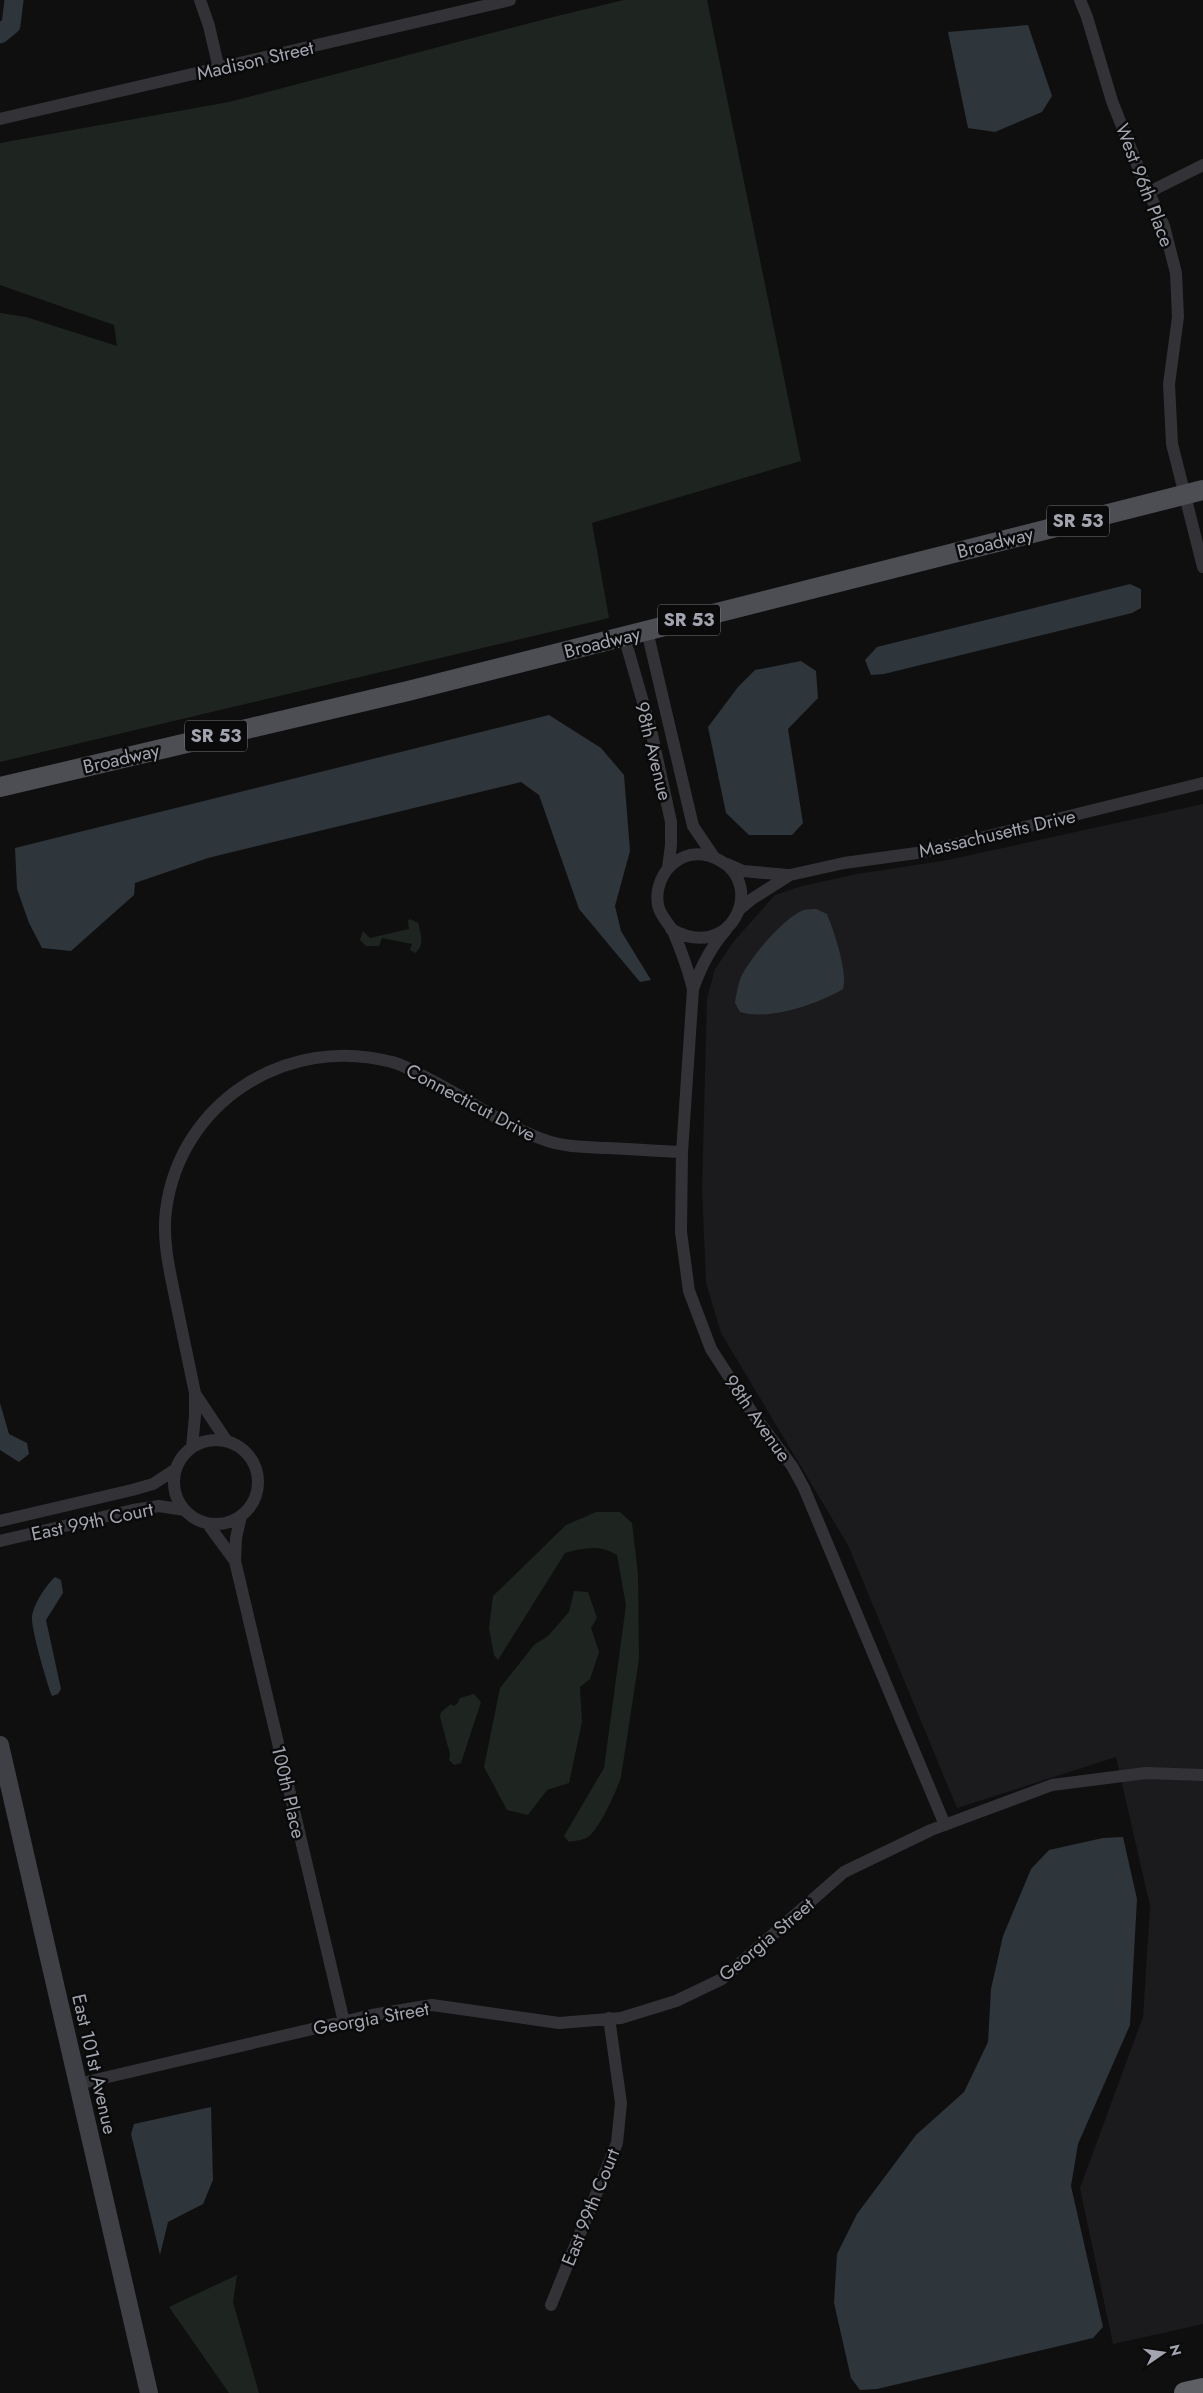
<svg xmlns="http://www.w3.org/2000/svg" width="1203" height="2393" font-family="Jost,sans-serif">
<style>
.built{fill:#1b1b1d}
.green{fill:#1e241f}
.water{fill:#2e353b}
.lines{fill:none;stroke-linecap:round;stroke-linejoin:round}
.river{stroke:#2e353b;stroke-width:19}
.street{stroke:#333337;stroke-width:12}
.secondary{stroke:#3f4045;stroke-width:18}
.primary{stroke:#4d4e54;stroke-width:20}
.highway{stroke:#5d5f65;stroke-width:22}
.labels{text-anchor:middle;stroke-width:5;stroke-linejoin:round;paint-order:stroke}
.shield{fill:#0a0a0b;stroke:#74767e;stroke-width:1}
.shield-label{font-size:18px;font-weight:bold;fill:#a2a5b0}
.street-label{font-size:19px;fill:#a2a5b0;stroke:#0a0a0b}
</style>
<rect width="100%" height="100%" fill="#0f0f10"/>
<path class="built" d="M 1203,804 L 1203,2324 L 1113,2344 L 1080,2188 L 1143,2017 L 1150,1906 L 1116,1757 L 957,1808 L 848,1545 L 721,1333 L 706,1283 L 702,1189 L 707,998 L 715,969 L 734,941 L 775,895 L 802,886 L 857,874 L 948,860 Z"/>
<path class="green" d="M 624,0 L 707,0 L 801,461 L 592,523 L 609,618 L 0,762 L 0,313 L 26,317 L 117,346 L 114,325 L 0,285 L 0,143 L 229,102 L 557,16 Z
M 410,919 L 418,923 C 421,935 425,945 415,953 L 410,950 L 412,944 L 382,938 L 379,946 L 366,946 L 360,940 L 363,931 L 370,938 L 409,929 L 408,921 Z
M 596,1512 L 620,1512 L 632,1523 L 638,1574 L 639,1659 L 621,1777 C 617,1790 599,1830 588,1837 C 583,1840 574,1841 569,1842 L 564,1836 L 604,1768 L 626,1605 L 617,1555 C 599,1544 583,1548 565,1553 L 498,1660 L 494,1655 L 489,1628 L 493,1596 L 566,1525 Z
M 574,1591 L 588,1592 L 597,1618 L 591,1628 L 599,1652 L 590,1679 L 580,1687 L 582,1722 L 569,1783 L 547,1790 L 528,1815 L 507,1810 L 484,1767 L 500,1688 L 534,1645 L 548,1636 L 569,1612 Z
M 474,1694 L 481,1702 L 461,1763 L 454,1765 L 449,1760 L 450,1754 L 440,1717 L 441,1712 L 451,1704 L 453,1706 L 457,1704 L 460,1698 Z
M 237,2275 L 233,2302 L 259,2393 L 229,2393 L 169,2307 Z"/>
<path class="water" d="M 1028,25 L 1052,96 L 1042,112 L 995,132 L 968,128 L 948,32 Z
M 1130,584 L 1141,589 L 1141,608 L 1132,613 L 884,674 L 871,675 L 865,660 L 877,647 Z
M 801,661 L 816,671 L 818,698 L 788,729 L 803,823 L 792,835 L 749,835 L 726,813 L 708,727 L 738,687 L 755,670 Z
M 549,715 L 601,748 L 624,775 L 630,851 L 615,906 L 621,931 L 651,980 L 640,982 L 579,909 L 539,795 L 521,782 L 208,858 L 135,883 L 134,895 L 71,951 L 42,948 L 29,923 L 17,889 L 15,848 Z
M 816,909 L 827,914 C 834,931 848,972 843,989 C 818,1004 769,1021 740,1012 L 735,1003 C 736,995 738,985 741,977 C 750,958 784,917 804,910 C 808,909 812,909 816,909 Z
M 0,1403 L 9,1434 L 27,1443 L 29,1454 L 19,1462 L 0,1450 Z
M 55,1577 L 61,1580 L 63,1593 L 46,1620 L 61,1689 L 58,1694 L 52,1696 C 47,1684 31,1629 32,1617 C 33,1605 46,1585 55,1577 Z
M 1123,1837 L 1137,1899 L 1130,2025 L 1078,2144 L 1071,2186 L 1103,2327 L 1093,2338 L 877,2389 L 860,2390 L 851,2378 L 834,2303 L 837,2254 L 857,2214 L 916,2135 L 964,2092 L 988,2042 L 991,1989 L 1003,1936 L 1031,1869 L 1049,1850 L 1103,1838 Z
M 211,2107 L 213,2180 L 203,2204 L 168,2222 L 160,2255 L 131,2134 L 134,2124 Z"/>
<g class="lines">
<path class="river" d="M 0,34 L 11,25 L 14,0"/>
<path class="street" d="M 200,0 L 209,26 L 219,69
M 1080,0 L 1087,17 L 1112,101 L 1142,177 L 1164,226 L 1176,273 L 1178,317 L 1169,384 L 1172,444 L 1203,567
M 0,119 L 510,0
M 1149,192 L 1203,165
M 647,631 L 693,826 L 714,857
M 624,636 L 651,730 L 671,822 L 671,845 L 668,868
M 727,864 L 743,871 L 788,875
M 740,909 L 752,899 L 790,875 L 844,863 L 924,852 L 1203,783
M 671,929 C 731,964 767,885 719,860 C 710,855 700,853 690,855 C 674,859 663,871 659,886 C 657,892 657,899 658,905 C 660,916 668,922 673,931 C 681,950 688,969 693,989
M 726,930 C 710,948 701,966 693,989 L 682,1152 L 681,1232 L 689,1291 L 711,1349 L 753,1414 L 792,1466 L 804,1488 L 945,1825
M 196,1395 L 226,1440
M174 1482a42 42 0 1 1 84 0a42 42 0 1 1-84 0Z
M 192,1447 L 195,1416 L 195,1393 C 189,1363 182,1332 176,1302 C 170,1272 162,1241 166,1210 C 180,1102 287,1034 392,1062 C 402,1064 412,1071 421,1075 C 462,1095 499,1123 542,1139 C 562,1147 585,1147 606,1148 C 631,1149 657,1151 682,1152
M 241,1516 L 236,1538 L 235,1561 L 344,2022
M 0,1521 L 132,1490 L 153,1484 L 176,1469
M 207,1523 L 235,1561
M 0,1541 L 133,1510 L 159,1506 L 185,1510
M 78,2084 L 372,2015 L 432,2005 L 559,2023 L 621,2018 L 676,2001 L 722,1979 L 844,1872 L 931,1830 L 1052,1785 L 1146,1773 L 1203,1775
M 551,2305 L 617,2143 L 621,2103 L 609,2018"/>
<path class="secondary" d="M 0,1745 L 149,2393"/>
<path class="primary" d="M 0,787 L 408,691 L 1203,490"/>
<path class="highway" d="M 1185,2393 L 1203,2389"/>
</g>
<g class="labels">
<g class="shield">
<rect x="1047" y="505.5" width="62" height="31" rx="4"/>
<rect x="658" y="604.5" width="62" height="31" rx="4"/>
<rect x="185" y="720.5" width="62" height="31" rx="4"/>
</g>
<g class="shield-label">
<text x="1078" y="527">SR 53</text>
<text x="689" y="626">SR 53</text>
<text x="216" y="742">SR 53</text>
</g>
<g class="street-label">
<text transform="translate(255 60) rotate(-13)" y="7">Madison Street</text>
<text transform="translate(1145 185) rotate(69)" y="7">West 96th Place</text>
<text transform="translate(995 542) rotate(-14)" y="7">Broadway</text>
<text transform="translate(602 642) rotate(-14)" y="7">Broadway</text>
<text transform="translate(654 751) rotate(76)" y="7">98th Avenue</text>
<text transform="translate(121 758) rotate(-13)" y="7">Broadway</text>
<text transform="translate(997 833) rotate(-13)" y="7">Massachusetts Drive</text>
<text transform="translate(471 1102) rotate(28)" y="7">Connecticut Drive</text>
<text transform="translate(758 1418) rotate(55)" y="7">98th Avenue</text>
<text transform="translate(92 1521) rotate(-12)" y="7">East 99th Court</text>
<text transform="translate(289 1792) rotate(77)" y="7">100th Place</text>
<text transform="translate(766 1939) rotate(-40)" y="7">Georgia Street</text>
<text transform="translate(371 2018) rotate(-10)" y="7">Georgia Street</text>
<text transform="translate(95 2064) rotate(77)" y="7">East 101st Avenue</text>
<text transform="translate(590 2207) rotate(-68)" y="7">East 99th Court</text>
</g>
</g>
<g transform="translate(1163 2353) rotate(77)" stroke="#0a0a0b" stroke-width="4" paint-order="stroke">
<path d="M0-4L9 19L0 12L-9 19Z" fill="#a2a5b0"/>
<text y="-8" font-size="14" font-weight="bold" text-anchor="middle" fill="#a2a5b0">N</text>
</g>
</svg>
